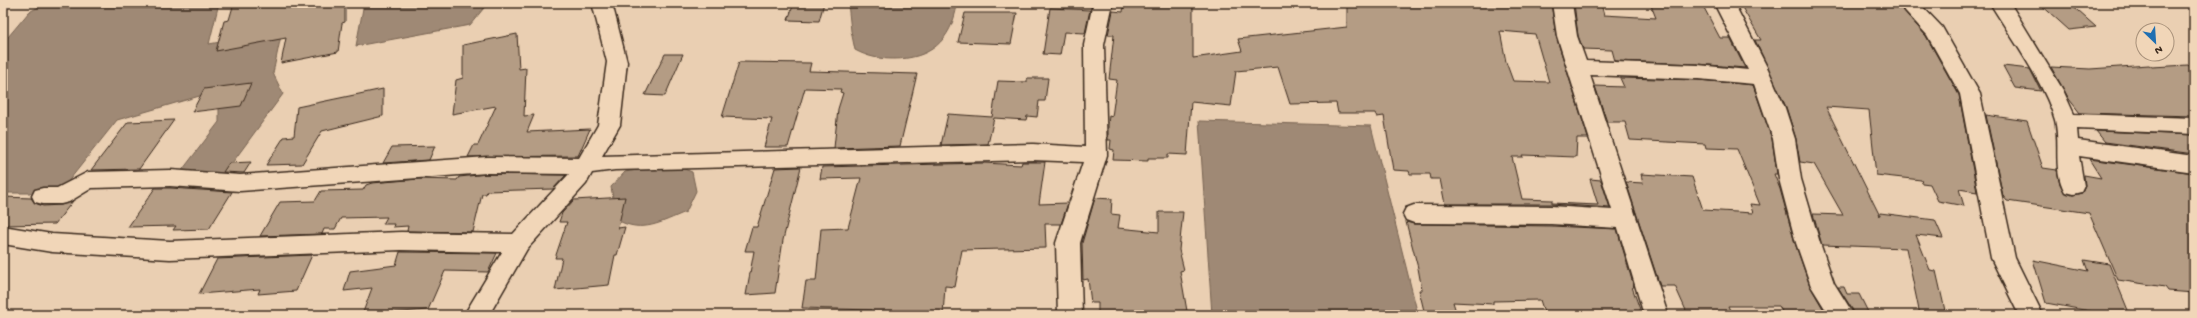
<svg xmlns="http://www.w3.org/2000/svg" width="2197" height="318" font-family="'Gochi Hand',sans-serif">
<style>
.water{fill:#9f8974;stroke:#776352}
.building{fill:#b49c84;stroke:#3b2a1e;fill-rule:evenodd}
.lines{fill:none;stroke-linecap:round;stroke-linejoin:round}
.minor-casing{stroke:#3b2a1e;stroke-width:3}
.minor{fill:#f1d6b8;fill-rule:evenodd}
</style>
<rect width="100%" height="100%" fill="#eacfb2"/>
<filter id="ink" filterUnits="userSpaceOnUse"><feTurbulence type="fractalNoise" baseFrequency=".025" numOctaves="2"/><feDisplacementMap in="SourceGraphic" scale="8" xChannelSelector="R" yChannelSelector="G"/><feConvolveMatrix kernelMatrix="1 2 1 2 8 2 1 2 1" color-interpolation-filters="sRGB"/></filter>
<g filter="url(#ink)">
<path class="water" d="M 47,3 L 219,3 L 209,44 L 282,31 L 273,73 L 283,94 L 224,174 L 180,173 L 219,122 L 219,100 L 203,95 L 117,120 L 59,193 L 3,193 L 3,43 L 29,12 Z
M 364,3 L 488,3 L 470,25 L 356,46 Z
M 848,3 L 957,3 L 957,5 C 951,41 930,59 894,59 C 879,59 868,57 855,50 L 851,31 Z
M 1199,121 L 1371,126 L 1418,315 L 1212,315 Z
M 671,164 L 692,172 L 696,191 L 686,212 C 661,222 643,234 617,220 L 611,187 L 625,172 Z"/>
<path class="building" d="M 234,3 L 345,3 L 345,22 L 342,23 L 338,52 L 281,63 L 286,38 L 216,51 L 224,21 L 229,20 Z
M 794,3 L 824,3 L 819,21 L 788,20 Z
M 1124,3 L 1193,3 L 1193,58 L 1242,51 L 1238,39 L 1347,27 L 1347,3 L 1551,3 L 1556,36 L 1588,138 L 1577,138 L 1576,157 L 1522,155 L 1523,157 L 1512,157 L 1522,199 L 1552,200 L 1552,203 L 1598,205 L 1590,179 L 1601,180 L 1610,208 L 1551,204 L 1445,204 L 1440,179 L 1431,179 L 1430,174 L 1410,174 L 1409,171 L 1393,170 L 1384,116 L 1377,117 L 1375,113 L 1338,113 L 1336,103 L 1290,104 L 1278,67 L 1236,71 L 1231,106 L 1191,102 L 1187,155 L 1168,154 L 1168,158 L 1148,158 L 1148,161 L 1113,160 L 1114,150 L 1110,149 L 1111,140 L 1108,140 L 1108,125 L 1109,116 L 1112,117 L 1117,80 L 1109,79 L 1114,35 L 1108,35 L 1113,11 L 1123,12 ZM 1500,31 L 1535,34 L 1549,82 L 1513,81 L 1506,62 Z
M 1574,3 L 1601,4 L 1604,15 L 1656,18 L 1650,3 L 1702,4 L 1720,38 L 1730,38 L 1745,68 L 1698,64 L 1615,61 L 1612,50 L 1583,49 L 1578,36 Z
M 1897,3 L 1926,36 L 1959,95 L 1977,192 L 1959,189 L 1964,206 L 1938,201 L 1930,184 L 1922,183 L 1921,180 L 1876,175 L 1869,110 L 1826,107 L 1880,216 L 1880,213 L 1935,220 L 1943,238 L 1916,235 L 1930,270 L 1936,271 L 1946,315 L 1920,315 L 1906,248 L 1822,245 L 1813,214 L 1843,215 L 1814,164 L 1800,162 L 1796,139 L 1786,107 L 1755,40 L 1761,40 L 1740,4 Z
M 2039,3 L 2069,3 L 2096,27 L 2069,30 Z
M 1050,8 L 1090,10 L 1085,33 L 1064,32 L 1060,55 L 1043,54 Z
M 965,13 L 1017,13 L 1011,44 L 958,42 Z
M 517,34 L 519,69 L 526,68 L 524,116 L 534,115 L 527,132 L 590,129 L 578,156 L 468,157 L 474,145 L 478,145 L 496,106 L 452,114 L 456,80 L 463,78 L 463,45 Z
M 665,54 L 683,54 L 665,96 L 645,95 Z
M 739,62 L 811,63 L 809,71 L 917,74 L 900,146 L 834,148 L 838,109 L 843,93 L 840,92 L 841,89 L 805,88 L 788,147 L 764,147 L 772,119 L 722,117 Z
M 2149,65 L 2152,67 L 2188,65 L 2194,71 L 2194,116 L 2080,113 L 2069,99 L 2051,67 L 2090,69 Z
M 2003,66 L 2030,69 L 2041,91 L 2015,88 Z
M 1027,78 L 1048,78 L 1045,101 L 1039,101 L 1037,117 L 1027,116 L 1026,120 L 994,118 L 988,144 L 941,145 L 948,114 L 992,117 L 998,81 L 1027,82 Z
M 1620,78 L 1698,80 L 1753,85 L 1772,139 L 1777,174 L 1774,174 L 1780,189 L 1795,243 L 1810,286 L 1825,312 L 1783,313 L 1779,306 L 1728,306 L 1732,315 L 1688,315 L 1675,286 L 1660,286 L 1626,182 L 1643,183 L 1641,174 L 1692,177 L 1703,210 L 1753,213 L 1750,204 L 1760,205 L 1737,149 L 1706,148 L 1705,144 L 1630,140 L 1625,122 L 1607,122 L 1595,86 L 1624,87 Z
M 251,83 L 241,106 L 192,112 L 204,89 Z
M 383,89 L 383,116 L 322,131 L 302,164 L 266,165 L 284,137 L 294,136 L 297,107 Z
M 1986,115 L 2027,121 L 2043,168 L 2057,170 L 2060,184 L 2065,193 L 2073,195 L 2082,193 L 2085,186 L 2084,175 L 2101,178 L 2089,159 L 2194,173 L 2194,293 L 2168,291 L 2165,287 L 2118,280 L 2089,213 L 2007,201 L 2003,196 Z
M 174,120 L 139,169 L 91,170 L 128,122 Z
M 2096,131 L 2194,135 L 2194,154 L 2105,142 Z
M 435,146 L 429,160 L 383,163 L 392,147 Z
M 251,162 L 244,173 L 223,172 L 229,163 Z
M 1022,162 L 1045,162 L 1039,204 L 1068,203 L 1061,224 L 1045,224 L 1046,248 L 962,250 L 955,287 L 945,286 L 943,315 L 870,315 L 871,310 L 802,308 L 806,281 L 816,281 L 821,229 L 848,228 L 861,178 L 820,179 L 822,167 L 984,163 L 1021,165 Z
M 801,167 L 783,240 L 775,293 L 746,295 L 754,251 L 745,251 L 752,227 L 757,227 L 775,168 Z
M 487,174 L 566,175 L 553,189 L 487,191 L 486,194 L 482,194 L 473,232 L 407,231 L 408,226 L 393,227 L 394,224 L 383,224 L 387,217 L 341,218 L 335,229 L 324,229 L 322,234 L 260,236 L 280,202 L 315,201 L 321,191 L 363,190 L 366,185 L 372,183 L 419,179 L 457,180 L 459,177 Z
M 155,188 L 170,188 L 232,192 L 209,229 L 173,230 L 176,226 L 128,227 Z
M 3,197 L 31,198 L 35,203 L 43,206 L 61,205 L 73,201 L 55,224 L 3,225 Z
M 625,197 L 618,228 L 625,227 L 617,255 L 615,255 L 609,285 L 555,290 L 562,258 L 555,258 L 567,222 L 559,222 L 562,213 L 574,200 Z
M 1095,198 L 1112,199 L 1111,214 L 1120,215 L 1118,228 L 1159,232 L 1159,212 L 1183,212 L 1179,250 L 1184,270 L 1180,271 L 1187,311 L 1149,315 L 1098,315 L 1098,303 L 1091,303 L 1088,279 L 1083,280 L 1082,243 Z
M 1406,222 L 1414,224 L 1551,226 L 1617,229 L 1634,287 L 1632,287 L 1642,315 L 1545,315 L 1540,300 L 1493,301 L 1493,304 L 1453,302 L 1457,315 L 1425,315 L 1419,290 L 1422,290 L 1418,268 Z
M 400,252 L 401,252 L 497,253 L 488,272 L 445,271 L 428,310 L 362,315 L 372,288 L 344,291 L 350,271 L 396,265 Z
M 312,255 L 296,291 L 258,294 L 260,289 L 199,294 L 217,259 Z
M 2033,260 L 2088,271 L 2084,260 L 2109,264 L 2130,315 L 2111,315 L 2046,303 Z
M 1838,287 L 1844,287 L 1847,294 L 1859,294 L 1868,312 L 1854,312 Z"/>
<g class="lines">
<defs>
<path id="minor" d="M 592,3 L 612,3 L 627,62 L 620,125 L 602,156 L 1033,144 L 1085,147 L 1084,45 L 1093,3 L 1113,3 L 1104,45 L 1107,155 L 1080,243 L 1082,315 L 1058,315 L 1056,243 L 1083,162 L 1033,160 L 615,170 L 592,173 L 586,184 L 527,249 L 489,315 L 464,315 L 502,252 L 401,250 L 170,259 L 52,252 L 3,244 L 3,226 L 52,234 L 170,241 L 401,232 L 513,234 L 569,174 L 487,173 L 240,191 L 170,186 L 92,188 L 69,202 L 61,204 L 43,204 L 35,202 L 32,196 L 35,190 L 43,188 L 57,188 L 88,172 L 170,170 L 240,175 L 487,157 L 579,158 L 598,125 L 607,62 Z
M 1552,3 L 1572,3 L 1577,36 L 1586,61 L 1698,65 L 1748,70 L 1714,3 L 1734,3 L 1768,69 L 1785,108 L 1795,139 L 1801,179 L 1820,243 L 1834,283 L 1854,315 L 1829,315 L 1811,286 L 1796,243 L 1779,179 L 1773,139 L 1754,84 L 1698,79 L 1590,75 L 1668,315 L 1644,315 L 1618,228 L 1551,224 L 1414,223 L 1406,220 L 1403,214 L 1406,208 L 1414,205 L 1551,206 L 1612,210 L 1557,36 Z
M 1898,3 L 1919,3 L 1942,27 L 1980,94 L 2015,258 L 2043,315 L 2019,315 L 1991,258 L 1960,94 L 1927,35 Z
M 1990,3 L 2010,3 L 2063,90 L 2074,114 L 2194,118 L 2194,134 L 2077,129 L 2078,140 L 2194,156 L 2194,172 L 2079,156 L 2084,186 L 2081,192 L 2073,194 L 2065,192 C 2052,169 2061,144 2055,120 C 2045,84 2010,36 1990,3 Z"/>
</defs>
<use href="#minor" class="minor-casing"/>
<use href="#minor" class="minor"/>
</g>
</g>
<rect width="2197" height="318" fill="none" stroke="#f1d6b8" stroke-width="16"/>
<rect x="8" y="8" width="2181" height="302" fill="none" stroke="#3b2a1e" stroke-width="1.5" filter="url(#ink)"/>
<g transform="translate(2155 42) rotate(155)"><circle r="19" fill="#f1d6b8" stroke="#a8917a"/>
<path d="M0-3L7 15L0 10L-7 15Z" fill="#1f6fb2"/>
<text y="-6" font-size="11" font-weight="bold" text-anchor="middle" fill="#3b2a1e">N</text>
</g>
</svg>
